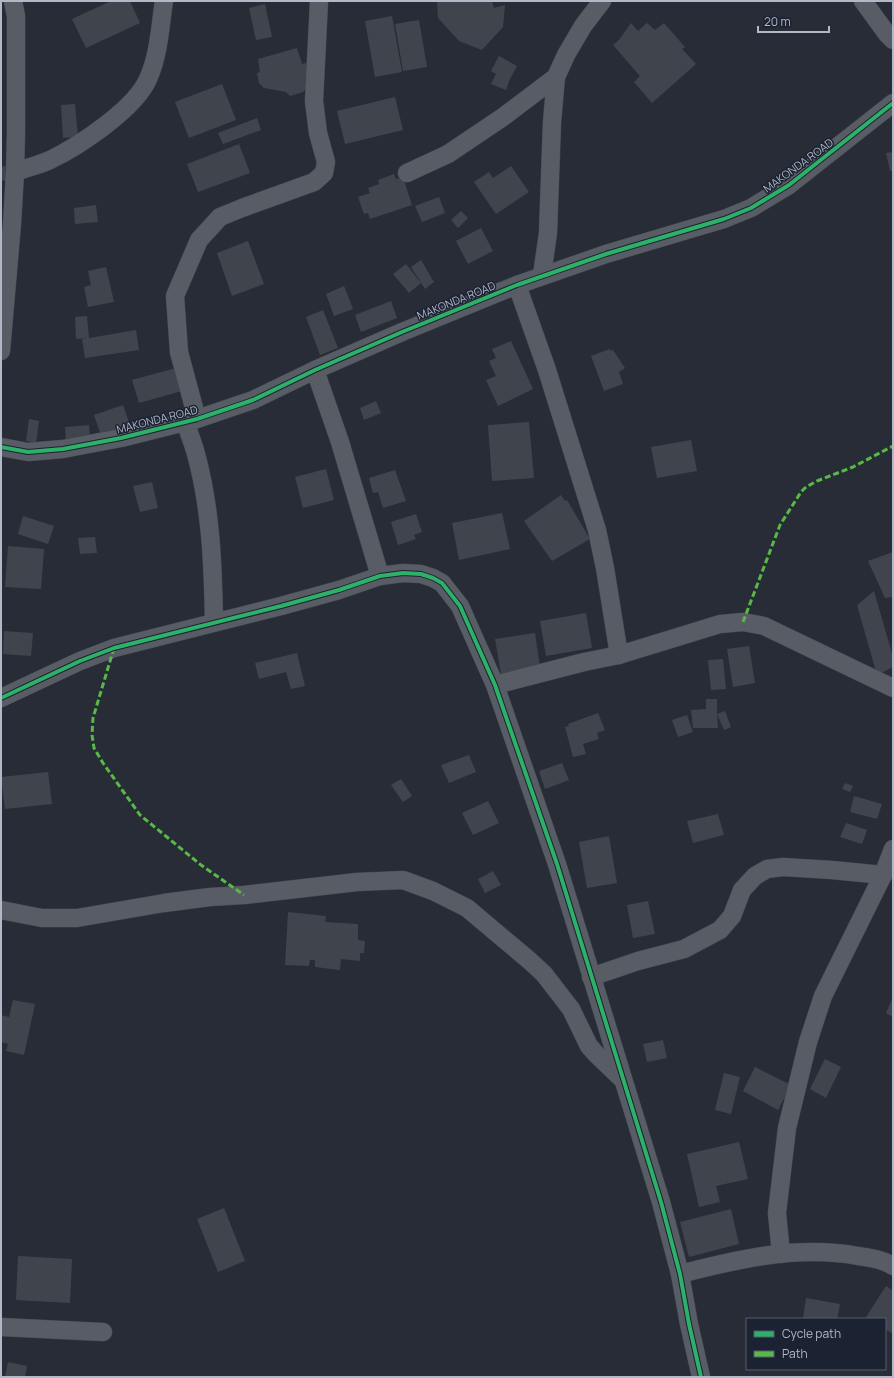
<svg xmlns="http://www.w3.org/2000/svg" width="894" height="1378" viewBox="0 0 894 1378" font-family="Manrope,sans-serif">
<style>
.building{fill:#40454d}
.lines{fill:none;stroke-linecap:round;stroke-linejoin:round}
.street-casing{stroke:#43474f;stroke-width:19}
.street{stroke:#585c64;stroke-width:18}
.quiet{stroke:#58b947;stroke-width:3;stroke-dasharray:6 3;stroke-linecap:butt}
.cycleway-casing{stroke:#1b2231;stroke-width:6}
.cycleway{stroke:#2db169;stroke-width:4}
.labels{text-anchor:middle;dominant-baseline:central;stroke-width:3;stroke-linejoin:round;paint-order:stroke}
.street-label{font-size:11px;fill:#b1b8c8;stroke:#1b2231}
</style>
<rect width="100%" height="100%" fill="#272c36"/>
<g class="building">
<path d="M111,1H130L140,23L86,48L72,19Z"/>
<path d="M437,1H492L494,8L505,5L503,27L482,50L459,41L438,18Z"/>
<path d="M265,4L272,37L256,40L249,8Z"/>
<path d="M392,16L402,72L375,77L365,21Z"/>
<path d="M419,20L427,67L403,71L395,24Z"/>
<path d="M631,23L638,31L647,23L655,30L664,23L685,47L682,49L696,64L652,103L634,82L640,76L613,45L619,40Z"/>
<path d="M297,48L302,64L306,63L311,82L303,92L290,96L286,92L264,88L259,83L257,73L260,72L258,59Z"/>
<path d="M499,56L517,66L510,79L506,90L491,84L496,74L491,71Z"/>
<path d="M222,84L236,120L189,138L175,102Z"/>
<path d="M395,97L403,130L345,144L337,111Z"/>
<path d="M75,104L78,137L63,138L61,105Z"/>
<path d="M257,118L261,130L223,144L218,133Z"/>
<path d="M239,144L250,173L198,192L187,164Z"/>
<path d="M893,152V171H890L886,153Z"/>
<path d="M5,166L7,180L1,181V167Z"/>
<path d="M511,166L529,192L496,214L474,182L489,172L493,178Z"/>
<path d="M394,174L396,179L403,177L412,205L370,219L368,213L364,214L358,197L370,193L368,188L379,184L378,180Z"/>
<path d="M439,197L445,213L422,222L415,206Z"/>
<path d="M96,205L98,222L75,224L74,208Z"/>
<path d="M461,211L468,218L458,228L451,220Z"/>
<path d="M481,228L493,251L468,264L456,241Z"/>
<path d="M248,241L264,284L232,296L217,253Z"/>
<path d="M421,260L434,282L425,289L411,267Z"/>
<path d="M406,264L421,283L409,293L393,274Z"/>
<path d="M106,267L114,302L88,307L84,287L91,285L88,271Z"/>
<path d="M344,286L353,309L334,316L326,294Z"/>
<path d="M391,301L397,318L361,332L355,315Z"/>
<path d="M323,310L338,348L320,355L306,317Z"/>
<path d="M87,316L89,338L136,330L139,350L85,358L82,339L87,338L76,339L75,317Z"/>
<path d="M511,341L533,389L498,406L486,380L496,376L489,361L496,358L492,349Z"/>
<path d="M610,349L611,351L613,350L625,368L619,372L623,384L604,391L591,356Z"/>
<path d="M176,368L182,391L139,403L132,380Z"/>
<path d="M376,401L381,413L364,420L360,408Z"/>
<path d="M123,405L132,431L103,441L94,415Z"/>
<path d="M29,419L39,421L36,443L26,441Z"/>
<path d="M529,422L534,478L492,481L488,425Z"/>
<path d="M89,425L90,440L66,441L65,427Z"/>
<path d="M691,440L697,471L657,478L651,447Z"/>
<path d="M326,469L334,500L303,508L295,477Z"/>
<path d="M395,470L406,501L383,508L378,492L373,493L369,478Z"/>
<path d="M152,482L158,508L140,512L133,486Z"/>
<path d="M561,495L565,501L567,500L590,539L552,561L524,521Z"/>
<path d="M502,513L510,549L459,560L452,523Z"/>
<path d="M416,514L422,532L414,535L416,539L398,545L391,522Z"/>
<path d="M23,516L54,526L48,544L18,534Z"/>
<path d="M95,537L97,553L80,554L78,538Z"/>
<path d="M8,546L44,549L41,589L5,587Z"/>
<path d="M893,552V597L885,598L868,561Z"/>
<path d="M874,591L893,657V667L877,675L857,605Z"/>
<path d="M586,613L592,648L546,656L540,621Z"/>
<path d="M4,631L33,633L31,656L3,654Z"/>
<path d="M535,633L540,667L501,674L495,639Z"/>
<path d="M749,646L755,683L733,687L727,649Z"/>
<path d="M297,653L305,686L291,689L286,672L259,679L255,663Z"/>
<path d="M723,659L726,689L711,690L708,660Z"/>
<path d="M706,699H717V714L725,711L731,727L724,730L717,714L718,728H693L691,710L706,709Z"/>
<path d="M598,713L605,730L597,733L599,739L583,744L586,754L573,757L565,727L569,726L568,724Z"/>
<path d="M687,715L693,732L678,737L672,720Z"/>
<path d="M469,755L476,772L449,783L441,765Z"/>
<path d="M562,763L569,780L545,789L539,771Z"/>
<path d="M48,772L52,804L5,809L1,777Z"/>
<path d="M401,779L412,796L403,802L391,785Z"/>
<path d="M845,783L853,786L850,792L842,789Z"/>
<path d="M854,796L882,804L877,819L850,812Z"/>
<path d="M488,801L499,823L473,835L462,813Z"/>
<path d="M718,814L724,835L693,843L687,821Z"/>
<path d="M846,823L867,830L862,844L840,837Z"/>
<path d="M609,836L617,883L587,888L579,842Z"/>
<path d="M493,871L501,885L485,893L478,879Z"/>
<path d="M648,901L655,934L633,938L627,905Z"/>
<path d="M288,912L326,916L325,922L358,924V940L365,941L364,953H360V961L341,959L340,970L315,967V960H310L309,966L285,965Z"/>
<path d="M893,997V1017L886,1013Z"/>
<path d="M13,1000L35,1004L24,1055L6,1051L8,1044L1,1042V1015L9,1017Z"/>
<path d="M663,1040L667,1058L647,1062L643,1044Z"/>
<path d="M825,1059L841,1067L826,1098L810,1089Z"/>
<path d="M755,1067L791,1085L778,1110L743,1091Z"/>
<path d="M724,1073L740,1077L731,1114L715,1110Z"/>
<path d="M739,1142L748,1179L716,1186L720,1202L699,1207L687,1154Z"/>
<path d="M224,1208L245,1261L218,1272L197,1219Z"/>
<path d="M731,1209L739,1244L689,1257L680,1222Z"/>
<path d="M18,1256L72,1259L70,1303L16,1300Z"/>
<path d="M886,1286L893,1291V1334L885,1329V1319H870L866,1317Z"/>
<path d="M806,1298L840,1304L837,1319L803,1318Z"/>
<path d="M8,1362L27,1366L25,1377H5Z"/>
</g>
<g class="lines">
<g class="street-casing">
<g id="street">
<path d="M863,1L887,34L893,40"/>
<path d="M15,172C26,168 39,165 50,160C79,146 135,109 148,79C159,55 160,27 164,1"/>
<path d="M407,173L448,154L503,117L556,77"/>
<path d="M542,275L548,233L552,122L556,77L566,55L583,26L602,1"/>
<path d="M517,285L547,370L597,530L605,568L619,655"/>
<path d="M1,351L12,224L15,172L16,133V16L13,1"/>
<path d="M315,370L340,442L380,576"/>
<path d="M197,419L179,352L175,296L199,240L220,217L242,208L314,182L324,173L326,162L318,133L314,101L319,1"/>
<path d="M185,422C189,433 193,443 196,454C211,509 213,565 214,622"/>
<path d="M1,447L28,452L63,449L121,438L197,419L253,400L315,370L402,332L517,285L606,254L724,219L751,208L789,185L893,103"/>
<path d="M495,685L584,662L619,655L720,624L743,622L764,626L893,688"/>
<path d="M1,698L80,661L114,648L281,606L339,590L380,576L403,573L421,574L433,578L442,583L460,606L495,685L557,864L661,1202L680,1274L689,1324L701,1377"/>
<path d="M1,910L42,918H77L164,903L210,897L244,895L357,882L403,880L433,891L467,908L530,961L544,974L571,1009L589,1046L596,1054L621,1078"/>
<path d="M591,977L638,961L684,949L720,930L732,916L742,890L755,876L767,869L783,867L832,870L883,875"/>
<path d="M781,1254L777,1213L787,1128L808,1042L823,996L883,875L893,849"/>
<path d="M680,1274C738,1259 798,1245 858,1256C871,1258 882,1259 893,1266"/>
<path d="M1,1327L103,1332"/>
</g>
</g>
<use href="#street" class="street"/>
<g class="quiet">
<path d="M743,622L780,525L801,492L806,487L817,481L853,467L893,446"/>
<path d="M114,648L93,718L92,735L94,748L103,763L140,815L201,865L244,895"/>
</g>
<g class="cycleway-casing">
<g id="cycleway">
<path d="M1,447L28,452L63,449L121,438L197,419L253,400L315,370L402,332L517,285L606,254L724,219L751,208L789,185L893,103"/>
<path d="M1,698L80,661L114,648L281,606L339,590L380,576L403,573L421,574L433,578L442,583L460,606L495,685L557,864L661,1202L680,1274L689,1324L701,1377"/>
</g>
</g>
<use href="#cycleway" class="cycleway"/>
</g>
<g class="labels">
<g class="street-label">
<text transform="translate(798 165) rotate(-36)">MAKONDA ROAD</text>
<text transform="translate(456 300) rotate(-22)">MAKONDA ROAD</text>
<text transform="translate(157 419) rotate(-14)">MAKONDA ROAD</text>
</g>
</g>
<rect width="894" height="1378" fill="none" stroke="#b1b8c8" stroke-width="4"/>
<rect x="746" y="1318" width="140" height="52" fill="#1b2231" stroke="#575e6d"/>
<rect x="754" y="1331" width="20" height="6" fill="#2db169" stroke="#575e6d"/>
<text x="782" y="1338" font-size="12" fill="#b1b8c8">Cycle path</text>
<rect x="754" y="1351" width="20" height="6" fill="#58b947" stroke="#575e6d"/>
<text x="782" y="1358" font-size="12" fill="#b1b8c8">Path</text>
<path d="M758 26v6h71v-6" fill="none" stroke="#b1b8c8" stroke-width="2"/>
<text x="764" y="26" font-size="12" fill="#b1b8c8" stroke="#1b2231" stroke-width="3" paint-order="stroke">20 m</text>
</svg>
